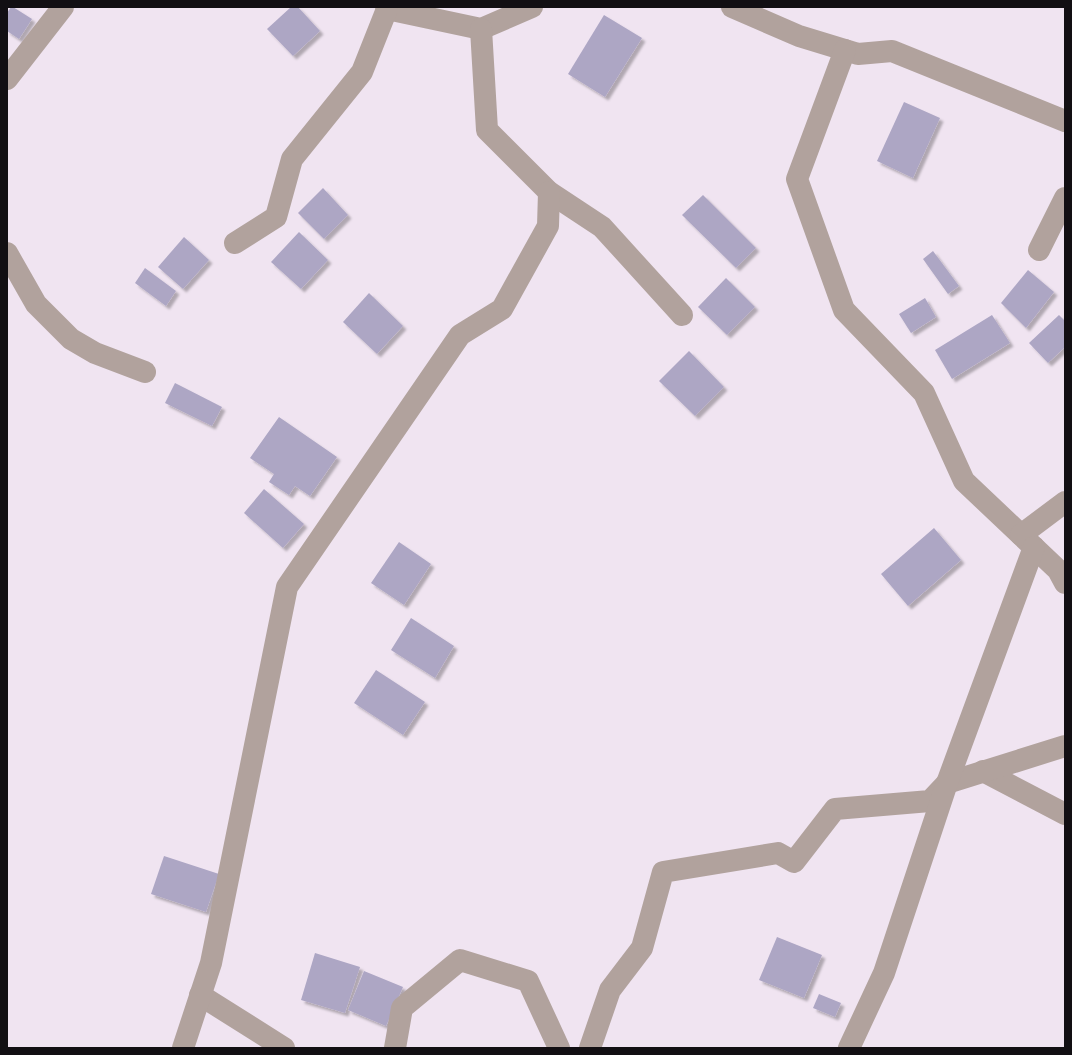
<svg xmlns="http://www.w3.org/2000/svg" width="1072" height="1055" viewBox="0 0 1072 1055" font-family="Helvetica,sans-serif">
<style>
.building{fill:#ada6c4;filter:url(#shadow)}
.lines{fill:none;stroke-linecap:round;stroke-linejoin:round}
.minor{stroke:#b1a29d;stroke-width:22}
</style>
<defs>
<filter id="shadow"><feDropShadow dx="3.5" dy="3.5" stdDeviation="1" flood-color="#0004"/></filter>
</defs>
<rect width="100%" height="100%" fill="#f0e4f1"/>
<g class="building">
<path d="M11,7H13L32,19L19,39L7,31V13Z"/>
<path d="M291,7H298L320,31L293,56L267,29Z"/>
<path d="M604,15L642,38L605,97L568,74Z"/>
<path d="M904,102L940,118L913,178L877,161Z"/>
<path d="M323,188L348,215L324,239L298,213Z"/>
<path d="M703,195L756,248L736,268L682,215Z"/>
<path d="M299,232L328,260L301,289L271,262Z"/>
<path d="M184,237L209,260L183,289L158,267Z"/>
<path d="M933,251L959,286L948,294L923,259Z"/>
<path d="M145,268L176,291L166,306L135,283Z"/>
<path d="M1028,270L1054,292L1026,328L1001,303Z"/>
<path d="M726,278L755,307L727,335L698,307Z"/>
<path d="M369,293L403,326L377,354L343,322Z"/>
<path d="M925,298L936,317L911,333L899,314Z"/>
<path d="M992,315L1010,343L952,379L935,350Z"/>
<path d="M1059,315L1065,321V347L1048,363L1029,343Z"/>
<path d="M689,351L724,387L695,416L659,381Z"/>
<path d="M175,383L222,407L212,426L165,403Z"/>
<path d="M279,417L337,457L310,496L295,486L289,495L269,482L274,474L250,458Z"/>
<path d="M264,489L304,524L283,548L244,513Z"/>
<path d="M934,528L961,560L908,606L881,574Z"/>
<path d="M399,542L431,564L404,605L371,583Z"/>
<path d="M411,618L454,646L435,678L391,650Z"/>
<path d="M376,670L425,702L403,735L354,703Z"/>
<path d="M164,856L219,874L206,912L151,894Z"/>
<path d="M777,937L822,955L804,998L759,980Z"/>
<path d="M315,953L360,967L345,1013L301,1000Z"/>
<path d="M364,971L403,987L386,1026L348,1010Z"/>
<path d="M819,994L841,1003L835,1017L813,1008Z"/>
</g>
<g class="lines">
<g class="minor">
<path d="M732,7L799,36L858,54L892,51L1065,121"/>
<path d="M387,9L481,29L532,7"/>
<path d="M481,29L487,130L549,192L602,227L682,315"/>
<path d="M845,50L797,179L844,310L924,393L964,481L1058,570L1065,583"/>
<path d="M7,79L63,7"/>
<path d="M235,243L276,217L292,159L362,72L387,9L386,7"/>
<path d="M1039,250L1065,198"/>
<path d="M7,253L36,304L71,339L95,353L145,372"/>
<path d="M1021,535L1065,502"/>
<path d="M983,771L1065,814"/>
<path d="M200,995L284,1048"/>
<path d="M183,1048L211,963L287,587L460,335L502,309L548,226L549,192"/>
<path d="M395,1048L402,1008L460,960L528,981L559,1048"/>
<path d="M590,1048L610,990L642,948L663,872L778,853L794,862L835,809L930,801L947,783L1065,746"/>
<path d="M849,1048L884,973L947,783L1034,547"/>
</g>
</g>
<rect width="1072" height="1055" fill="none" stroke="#120f13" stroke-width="16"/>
</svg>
